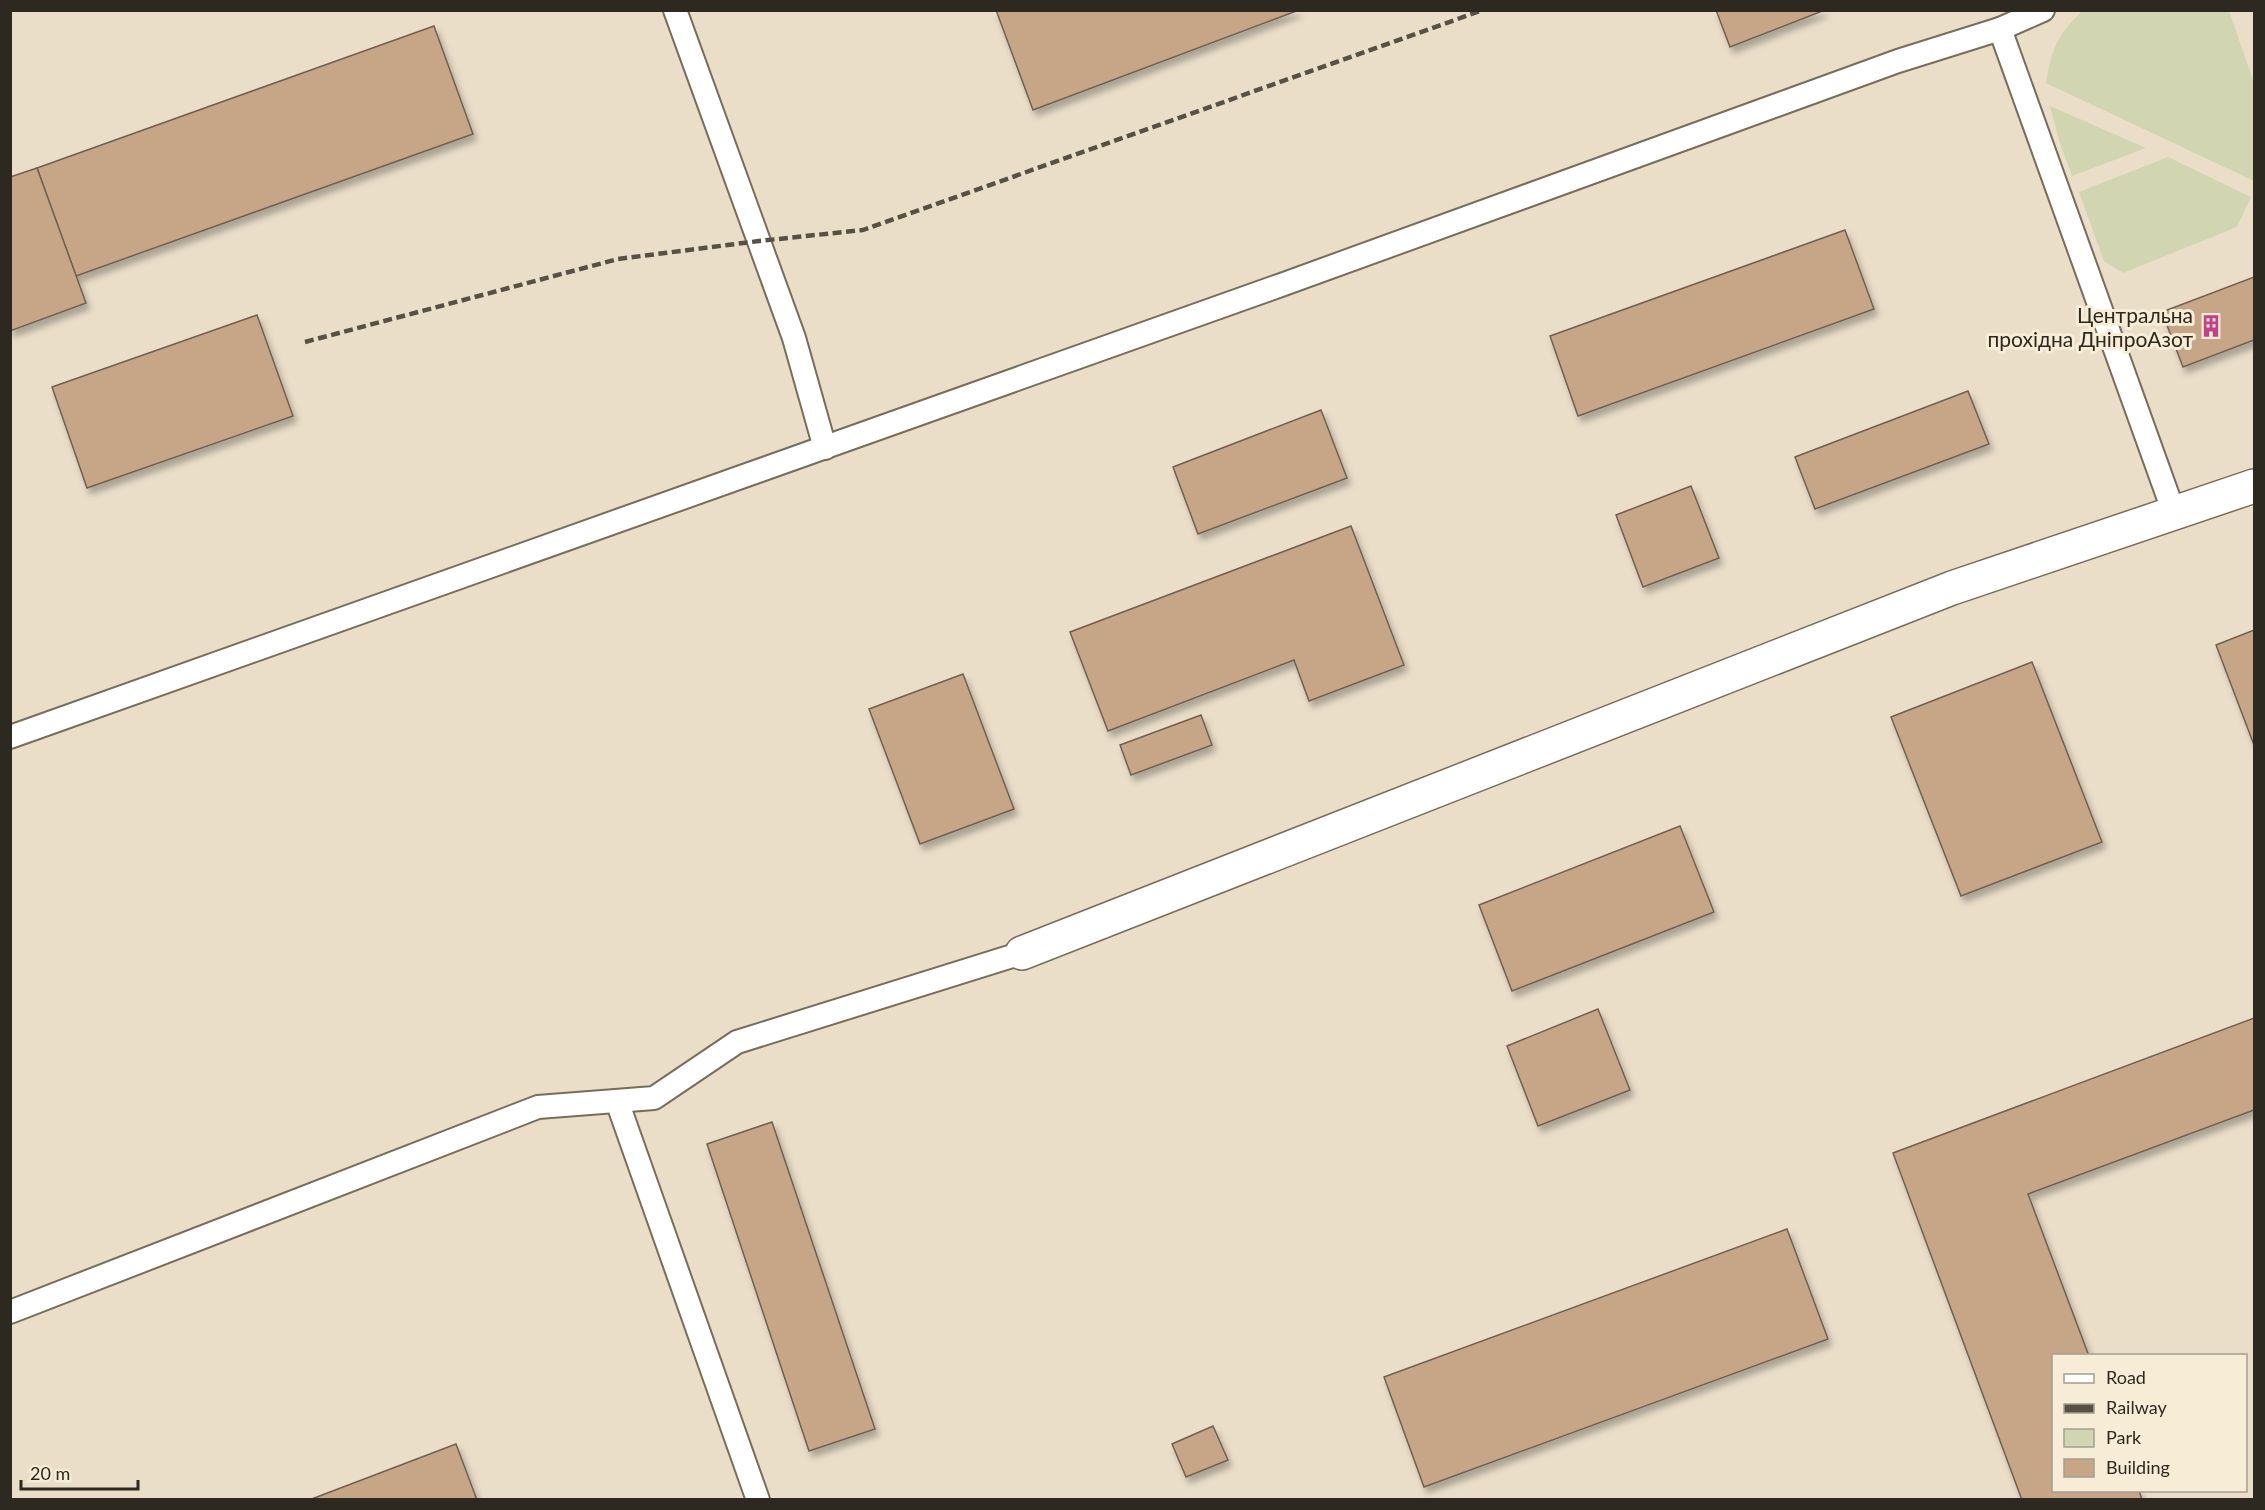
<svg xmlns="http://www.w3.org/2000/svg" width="2265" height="1510" viewBox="0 0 2265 1510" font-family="Lato,sans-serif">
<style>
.green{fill:#d2d5b2}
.building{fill:#c6a687;stroke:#706051;stroke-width:1.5;filter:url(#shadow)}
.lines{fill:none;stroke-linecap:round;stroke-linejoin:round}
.lane-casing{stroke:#776d5a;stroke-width:26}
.street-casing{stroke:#776d5a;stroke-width:36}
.lane{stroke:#fff;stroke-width:22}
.street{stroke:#fff;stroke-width:33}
.rail{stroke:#565045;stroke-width:4.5;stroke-dasharray:9 4.5;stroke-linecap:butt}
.labels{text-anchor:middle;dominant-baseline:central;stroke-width:6;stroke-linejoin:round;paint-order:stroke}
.poi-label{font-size:21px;fill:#2d2921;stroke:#f7ecd6;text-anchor:end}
</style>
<defs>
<filter id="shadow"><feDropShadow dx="3.5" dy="6" stdDeviation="3" flood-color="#0004"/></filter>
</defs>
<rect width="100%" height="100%" fill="#eadec9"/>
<g class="green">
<path d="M2083,10L2229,11L2254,83V181L2046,83C2052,47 2057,36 2083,10Z"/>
<path d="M2050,106L2146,148L2072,176L2059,140Z"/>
<path d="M2168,157L2251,197L2237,227L2123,273L2104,261L2079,192Z"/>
</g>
<g class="building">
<path d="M996,10H1299L1033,110Z"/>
<path d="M1716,10H1825L1730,47Z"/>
<path d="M434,26L473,134L76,276L37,168Z"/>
<path d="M37,168L86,303L10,331V177Z"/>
<path d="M1845,230L1874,309L1578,416L1550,336Z"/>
<path d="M2254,277V340L2183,367L2162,312Z"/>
<path d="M257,315L293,416L87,488L52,387Z"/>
<path d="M1968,391L1989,444L1815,509L1795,457Z"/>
<path d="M1321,410L1347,478L1198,534L1173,467Z"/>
<path d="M1691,486L1719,558L1643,587L1616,515Z"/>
<path d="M1351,526L1404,665L1309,701L1294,660L1108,731L1070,632Z"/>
<path d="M2254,630V745L2216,645Z"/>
<path d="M2032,662L2102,842L1961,896L1891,717Z"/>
<path d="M963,674L1014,809L920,844L869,709Z"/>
<path d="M1201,715L1212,745L1131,775L1120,745Z"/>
<path d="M1680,826L1714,912L1512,991L1479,905Z"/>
<path d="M1598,1009L1630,1090L1538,1126L1507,1046Z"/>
<path d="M2254,1018V1110L2028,1194L2089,1356H2054V1490H2139L2142,1500H2022L1893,1153Z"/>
<path d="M772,1122L875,1429L809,1451L707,1144Z"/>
<path d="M1787,1229L1828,1339L1424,1487L1384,1377Z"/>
<path d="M1213,1426L1228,1460L1186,1477L1172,1444Z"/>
<path d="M456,1444L477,1500H309Z"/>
</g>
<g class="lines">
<g class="lane-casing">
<g id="lane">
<path d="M675,10L794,338L825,448"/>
<path d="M2043,10L2000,29L2174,513"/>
<path d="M10,737L1284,284L1898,61L2000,29"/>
<path d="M617,1101L758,1500"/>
<path d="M10,1312L538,1107L654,1098L737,1042L1022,953"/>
</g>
</g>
<g class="street-casing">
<path id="street" d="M1022,953L1952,588L2254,486"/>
</g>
<use href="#lane" class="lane"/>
<use href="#street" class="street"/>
<path class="rail" d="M305,342L618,259L759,241L863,230L1483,10"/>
</g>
<defs>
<g id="building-bare" transform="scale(1.8)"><path d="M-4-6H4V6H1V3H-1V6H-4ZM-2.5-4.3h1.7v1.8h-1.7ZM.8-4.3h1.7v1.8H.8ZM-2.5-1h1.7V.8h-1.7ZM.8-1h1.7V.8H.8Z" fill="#c34187" stroke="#f7ecd6" stroke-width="2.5" paint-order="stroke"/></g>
</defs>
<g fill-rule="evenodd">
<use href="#building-bare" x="2211" y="326"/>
</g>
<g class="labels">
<g class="poi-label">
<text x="2193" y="314">Центральна<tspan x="2193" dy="24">прохідна ДніпроАзот</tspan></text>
</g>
</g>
<rect width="2265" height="1510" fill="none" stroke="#2d2921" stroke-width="24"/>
<rect x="2052" y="1354" width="195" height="138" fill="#f7ecd6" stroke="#a69e8e" stroke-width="1.5"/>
<rect x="2064" y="1374" width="30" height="9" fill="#ffffff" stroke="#a69e8e" stroke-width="1.5"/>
<text x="2106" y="1384" font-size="18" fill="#2d2921">Road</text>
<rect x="2064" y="1404" width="30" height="9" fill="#565045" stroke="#a69e8e" stroke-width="1.5"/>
<text x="2106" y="1414" font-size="18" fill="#2d2921">Railway</text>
<rect x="2064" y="1429" width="30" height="18" fill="#d2d5b2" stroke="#a69e8e" stroke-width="1.5"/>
<text x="2106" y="1444" font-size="18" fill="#2d2921">Park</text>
<rect x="2064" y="1459" width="30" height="18" fill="#c6a687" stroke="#a69e8e" stroke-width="1.5"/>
<text x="2106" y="1474" font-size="18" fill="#2d2921">Building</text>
<path d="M21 1480v9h117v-9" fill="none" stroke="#2d2921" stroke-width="3"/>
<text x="30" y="1480" font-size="18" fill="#2d2921" stroke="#f7ecd6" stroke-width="4.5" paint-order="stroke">20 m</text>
</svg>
